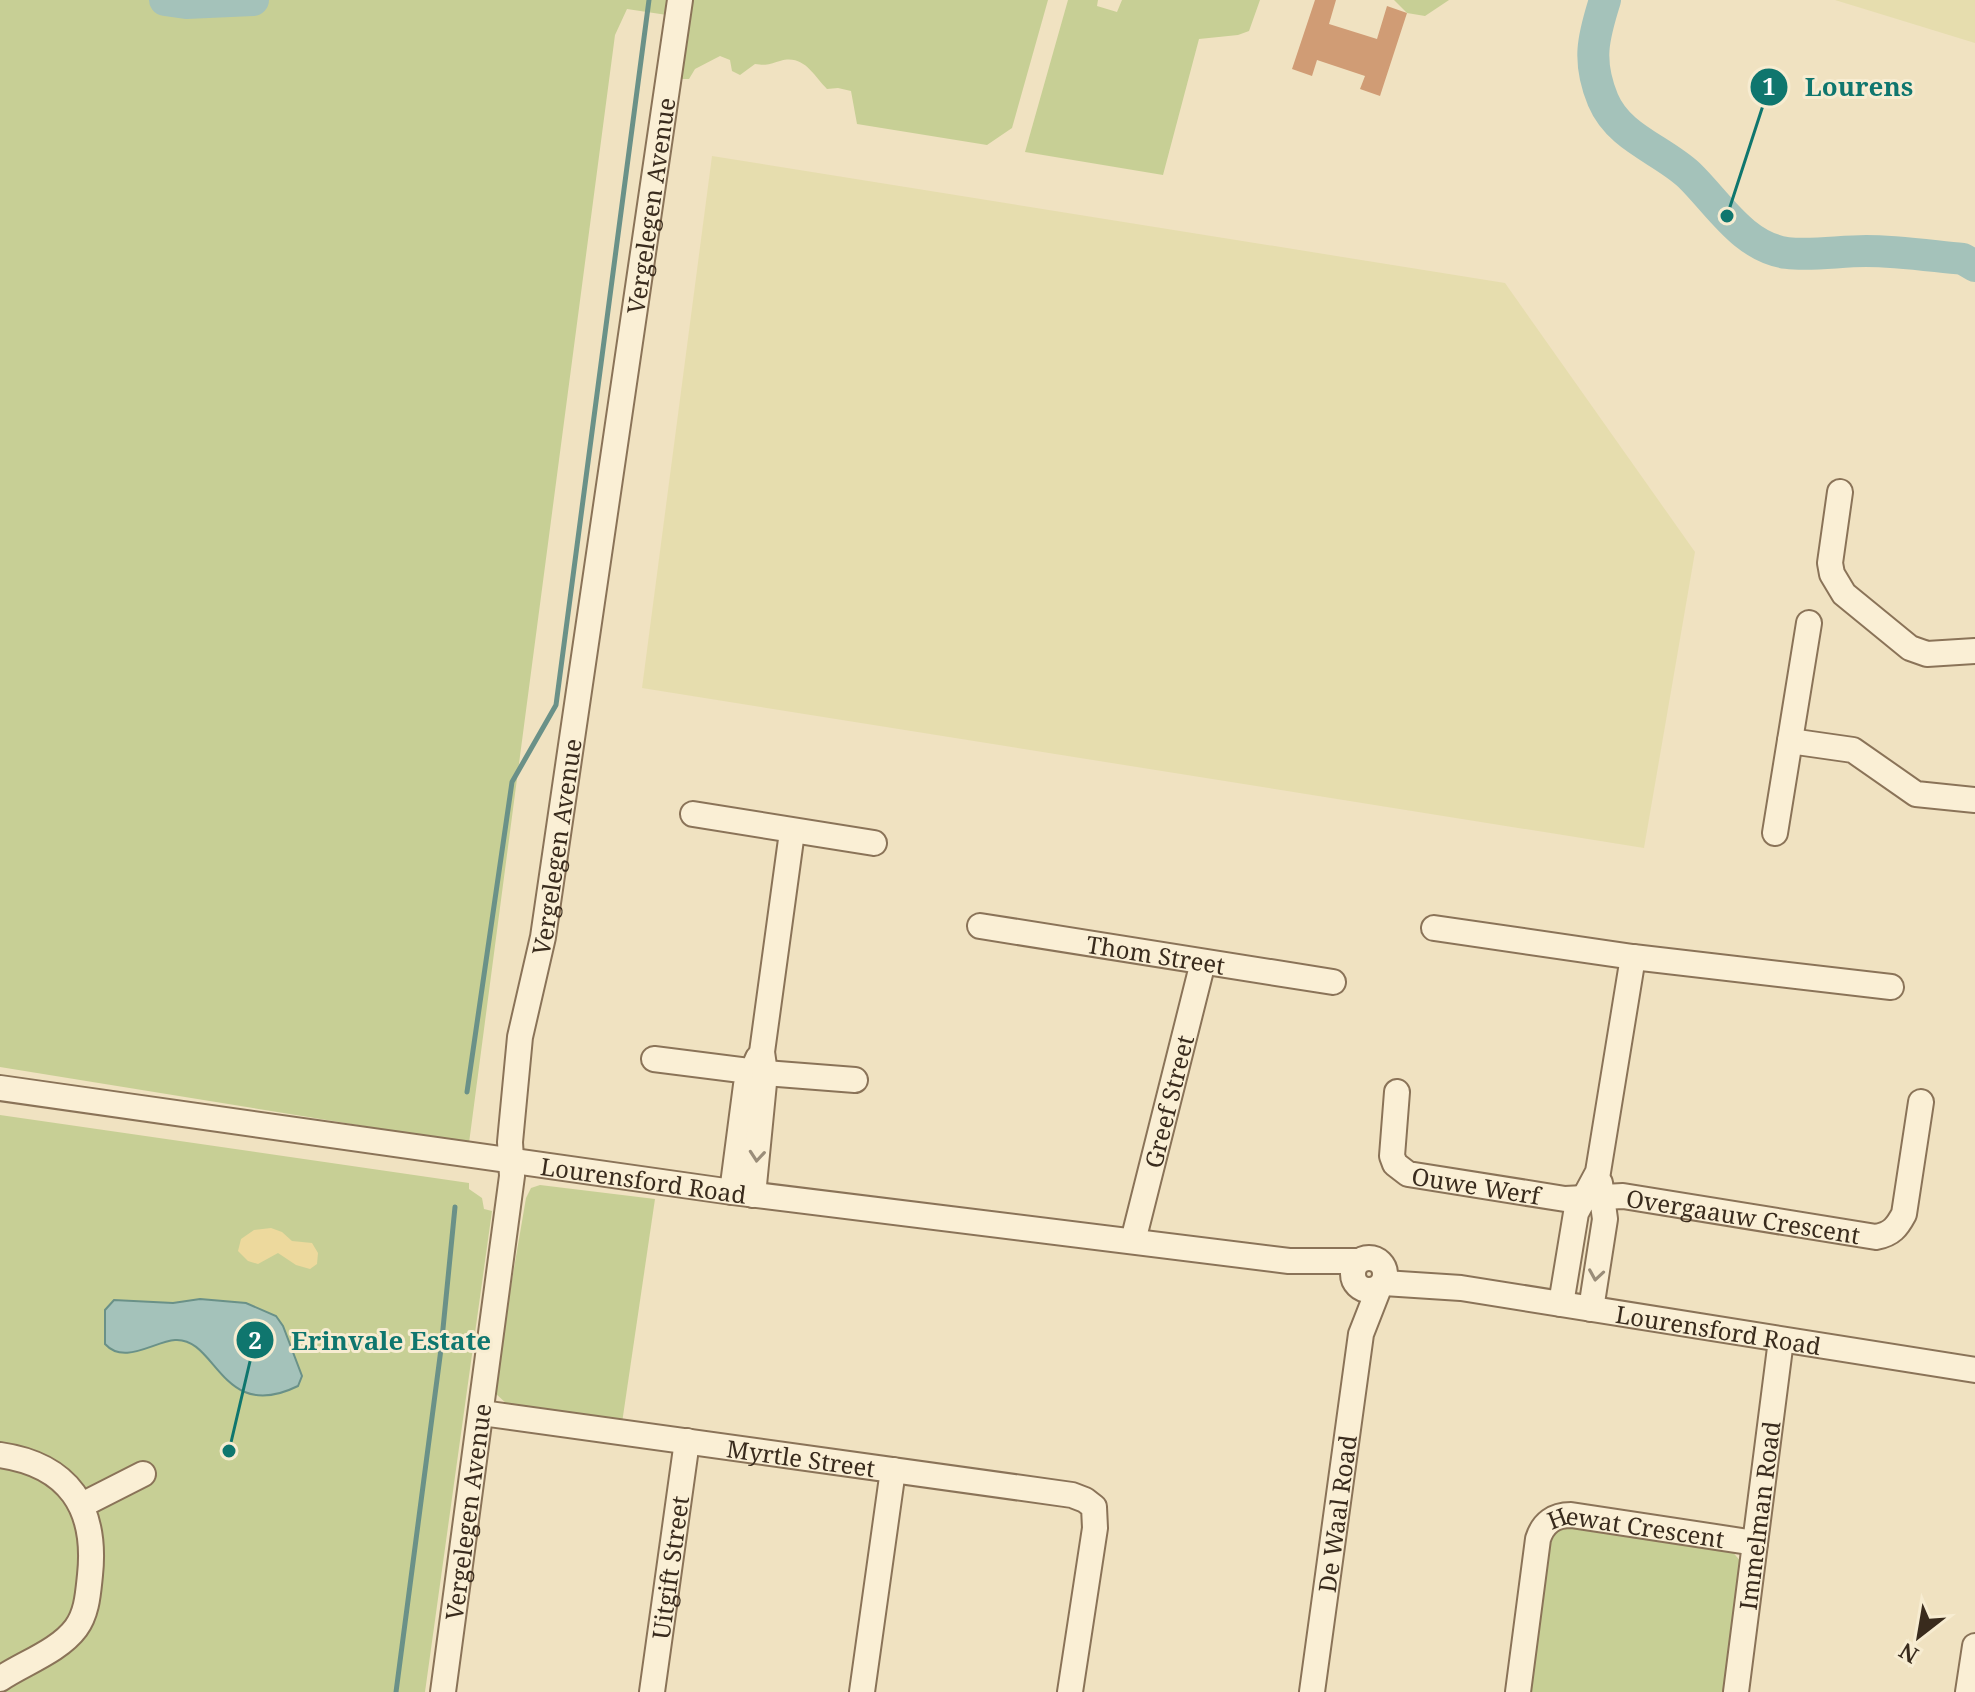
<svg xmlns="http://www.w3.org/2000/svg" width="1975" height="1692" viewBox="0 0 1975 1692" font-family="'Noto Serif',serif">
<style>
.farmland{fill:#e6ddae}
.green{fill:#c7cf95}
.sand{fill:#edd99d}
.water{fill:#a4c2ba;stroke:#6a9188;stroke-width:2}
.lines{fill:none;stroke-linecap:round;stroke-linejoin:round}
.stream{stroke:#6a9188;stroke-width:5}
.river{stroke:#a4c2ba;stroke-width:32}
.building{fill:#d09c75}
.minor-casing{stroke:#8a7358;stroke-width:28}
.minor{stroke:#faefd5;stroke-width:24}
.oneway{stroke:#9a8d79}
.labels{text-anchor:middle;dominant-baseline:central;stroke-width:6;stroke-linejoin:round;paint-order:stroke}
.street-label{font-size:24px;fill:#392b1d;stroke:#f7ecd1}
.leader{fill:none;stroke:#0f766e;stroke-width:3}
.callout-dot{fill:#0f766e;stroke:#f7ecd1;stroke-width:3}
.mark-label{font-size:24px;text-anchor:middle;font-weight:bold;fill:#fff}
.callout-label{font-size:26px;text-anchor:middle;font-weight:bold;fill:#0f766e;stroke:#f7ecd1;stroke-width:6;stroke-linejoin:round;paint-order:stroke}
</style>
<rect width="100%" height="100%" fill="#f0e2c1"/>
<g class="farmland">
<path d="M1835,0H1975V43Z"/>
<path d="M712,156L1505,283L1695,552L1644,848L642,688Z"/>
</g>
<g class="green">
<path d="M0,0H670L667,15L627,9L615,35L469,1143L0,1067Z"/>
<path d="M687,0H1048L1012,128L987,145L857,124L851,91L838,88L827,89C813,75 804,54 780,61C769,64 767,66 755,64L740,75L732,71L730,60L720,56L695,69L689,79H682L676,75Z"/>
<path d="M1068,0H1098L1097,6L1117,12L1122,0H1260L1249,31L1238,35L1199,39L1163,175L1025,152Z"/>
<path d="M1394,0H1449L1425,16L1407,13Z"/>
<path d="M0,1115L469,1183V1189L482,1198L484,1209L492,1211L425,1692H0Z"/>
<path d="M540,1185L655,1199L622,1423L510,1407L493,1391L526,1198L531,1188Z"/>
<path d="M1565,1526L1726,1547L1732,1551L1741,1562L1726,1692H1527L1545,1546L1553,1532Z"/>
</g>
<path class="sand" d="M271,1228L282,1232L292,1241L312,1243L318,1253L317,1264L310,1269L296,1265L278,1253L258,1264L248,1261L238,1251L241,1239L254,1230Z"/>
<path class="water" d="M200,1299L246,1303L276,1316L283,1326L302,1376L298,1386C221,1424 217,1337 175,1340C153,1342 124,1365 105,1344V1310L114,1300L173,1303Z"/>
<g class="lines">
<g class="stream">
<path d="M467,1092L512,782L556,705L649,0"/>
<path d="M396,1692L441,1349L455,1207"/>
</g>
<g class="river">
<path d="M165,0L186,3L253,0"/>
<path d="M1605,0C1593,38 1587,61 1603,100C1619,138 1661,149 1689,175C1718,203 1743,247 1787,253C1812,256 1840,251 1866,251C1898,251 1931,256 1963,259L1975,266"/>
</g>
</g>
<path class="building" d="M1315,0H1336L1329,24L1377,39L1387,6L1407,13L1380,96L1360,89L1365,76L1317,60L1312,76L1292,69Z"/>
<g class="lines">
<g class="minor-casing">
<g id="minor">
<path d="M1840,492L1830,563L1832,574L1844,594L1910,648L1927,654L1975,651"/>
<path d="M1790,741L1853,750L1916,794L1975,800"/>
<path d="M693,814L874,843"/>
<path d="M1775,833L1809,623"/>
<path id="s1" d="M980,926L1333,982"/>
<path d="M1434,928L1633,957L1891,987"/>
<path d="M654,1059L765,1073L855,1080"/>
<path id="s2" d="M0,1088L732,1192L1289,1261H1358"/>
<path id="s3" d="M1397,1092L1392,1156L1395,1164L1408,1174L1565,1199L1623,1196L1876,1237C1892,1234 1897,1227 1904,1214L1921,1102"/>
<path d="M732,1192L746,1085L758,1058"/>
<path d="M753,1195L765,1073L762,1052L792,832"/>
<path id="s4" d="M1133,1241L1203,962"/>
<circle cx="1369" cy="1274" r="16"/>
<path id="s5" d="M1384,1283L1461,1288L1975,1370"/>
<path d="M1561,1304L1576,1213L1598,1172L1633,957"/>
<path d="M1591,1309L1605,1219L1600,1183"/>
<path id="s6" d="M482,1413L1072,1495L1085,1500L1094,1507L1095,1528L1070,1692"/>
<path d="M0,1455C69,1465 97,1508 90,1575C88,1594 87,1613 76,1628C59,1651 24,1663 0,1679"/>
<path d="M82,1505L143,1474"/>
<path id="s7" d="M443,1692L512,1176L510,1142L520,1037L543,937L680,0"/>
<path id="s8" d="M652,1692L687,1441"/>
<path d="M862,1692L893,1470"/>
<path id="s9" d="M1312,1692L1361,1334L1379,1288"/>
<path id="s10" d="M1518,1692L1538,1539C1543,1523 1554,1515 1571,1515L1755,1543"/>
<path id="s11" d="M1736,1692L1781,1340"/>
<path d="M1968,1692L1975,1646"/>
</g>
</g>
<use href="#minor" class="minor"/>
</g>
<defs><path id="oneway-chevron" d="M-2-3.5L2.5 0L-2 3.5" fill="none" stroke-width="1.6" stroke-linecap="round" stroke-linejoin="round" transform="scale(2)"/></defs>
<g class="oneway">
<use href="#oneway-chevron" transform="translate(757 1156) rotate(95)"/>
<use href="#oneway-chevron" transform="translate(1596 1275) rotate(99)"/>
</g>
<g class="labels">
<g class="street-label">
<text stroke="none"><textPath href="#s7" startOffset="1502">Vergelegen Avenue</textPath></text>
<text stroke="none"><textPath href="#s7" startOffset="854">Vergelegen Avenue</textPath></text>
<text stroke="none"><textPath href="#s1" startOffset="178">Thom Street</textPath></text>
<text stroke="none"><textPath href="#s4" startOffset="144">Greef Street</textPath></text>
<text stroke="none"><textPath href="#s2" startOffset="650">Lourensford Road</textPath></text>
<text stroke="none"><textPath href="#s3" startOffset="158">Ouwe Werf</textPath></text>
<text stroke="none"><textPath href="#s3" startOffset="428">Overgaauw Crescent</textPath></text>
<text stroke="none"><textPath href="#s5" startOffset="338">Lourensford Road</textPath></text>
<text stroke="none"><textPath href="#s6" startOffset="322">Myrtle Street</textPath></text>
<text stroke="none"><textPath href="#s7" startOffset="182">Vergelegen Avenue</textPath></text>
<text stroke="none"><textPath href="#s9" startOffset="180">De Waal Road</textPath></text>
<text stroke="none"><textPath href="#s11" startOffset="178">Immelman Road</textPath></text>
<text stroke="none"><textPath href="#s10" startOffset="264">Hewat Crescent</textPath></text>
<text stroke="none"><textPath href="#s8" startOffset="126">Uitgift Street</textPath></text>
</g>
</g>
<path class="leader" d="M1727 216L1769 87M229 1451L255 1340"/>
<g class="callout-dot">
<circle cx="1727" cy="216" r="8"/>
<circle cx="229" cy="1451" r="8"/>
<circle cx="1769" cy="87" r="20"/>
<circle cx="255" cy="1340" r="20"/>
</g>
<g class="mark-label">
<text x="1769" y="95">1</text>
<text x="255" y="1349">2</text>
</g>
<g class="callout-label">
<text x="1859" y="96">Lourens</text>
<text x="391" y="1350">Erinvale Estate</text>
</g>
<g transform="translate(1919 1636) rotate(211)" stroke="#f7ecd1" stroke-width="6" paint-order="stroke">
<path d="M0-6L14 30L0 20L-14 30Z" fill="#392b1d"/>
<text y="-12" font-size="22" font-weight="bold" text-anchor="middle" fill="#392b1d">N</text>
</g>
</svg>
